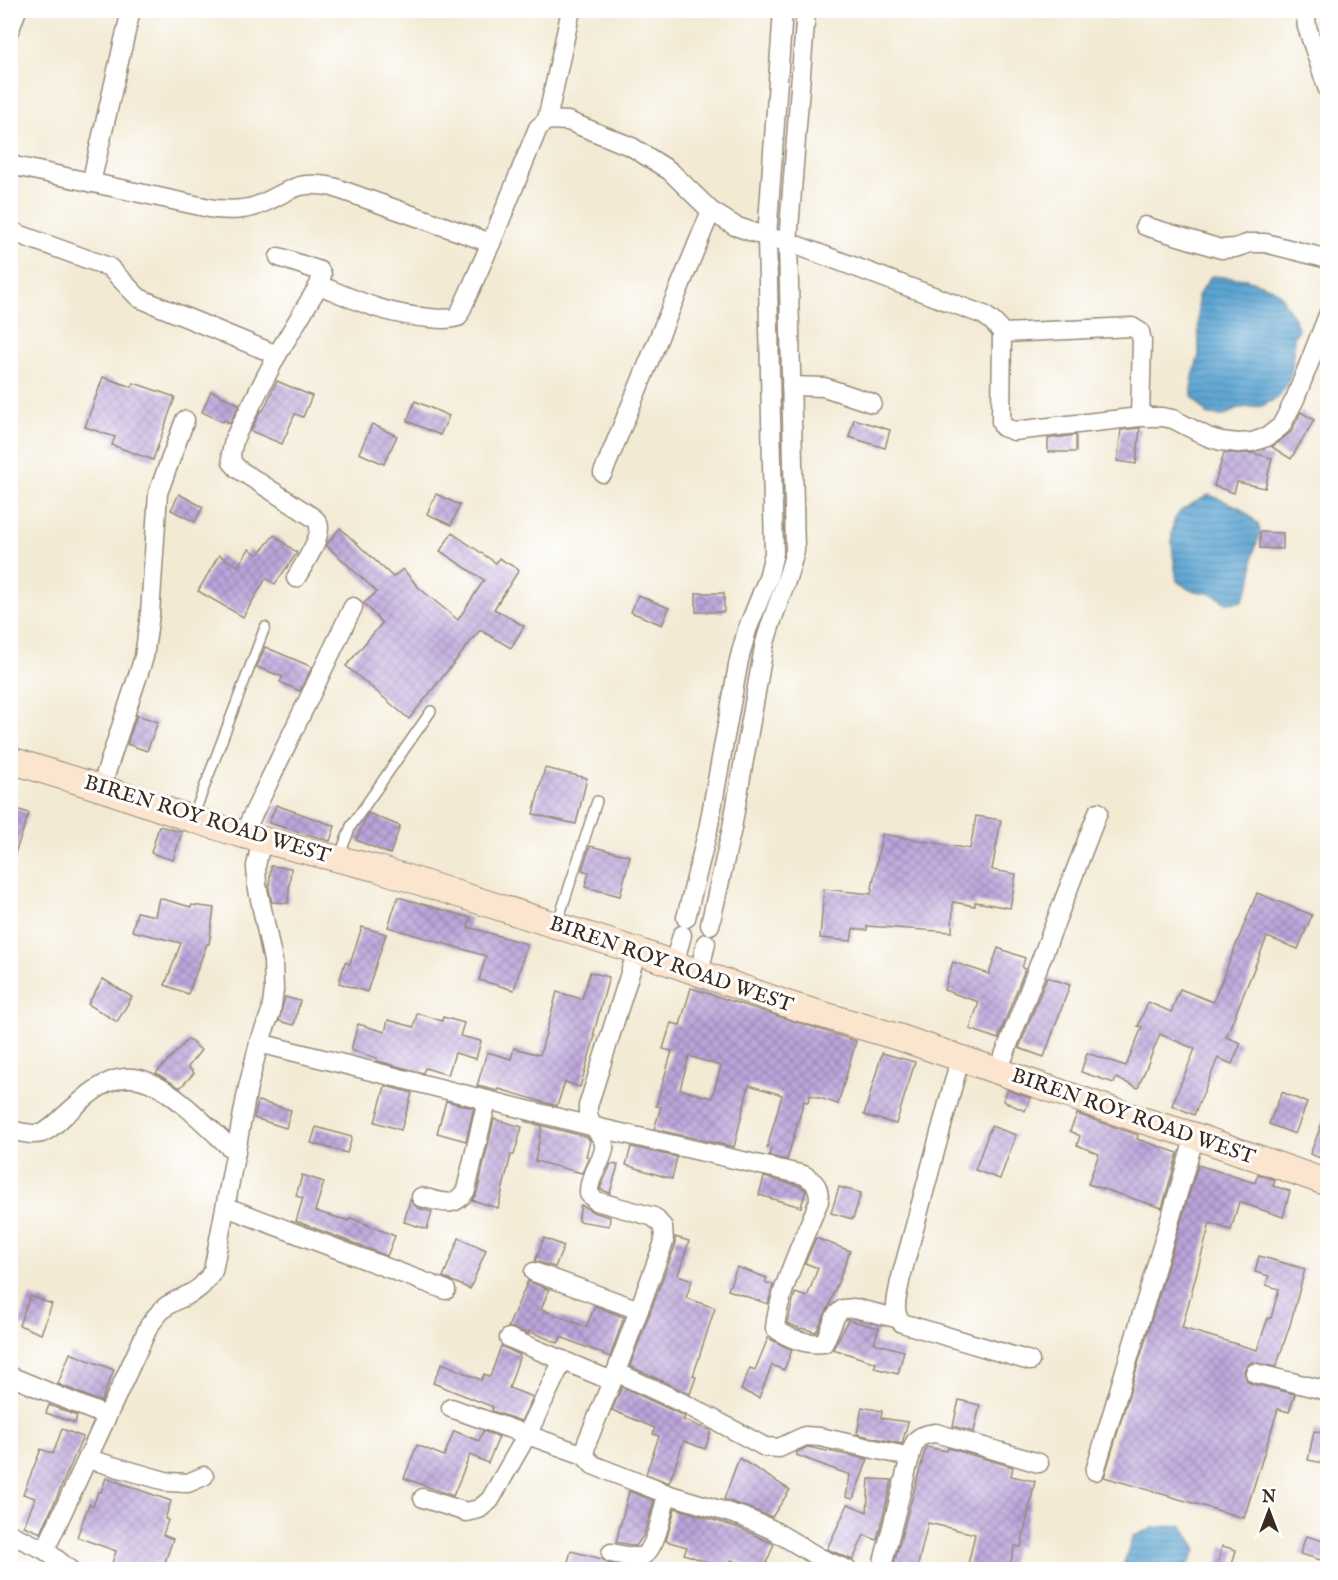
<svg xmlns="http://www.w3.org/2000/svg" width="1338" height="1580" viewBox="0 0 1338 1580" font-family="'IM FELL English',serif">
<style>
.water{fill:url(#water-rules);stroke:#4b6778;stroke-width:1.5}
.building{fill:url(#building-cross-hatch);fill-rule:evenodd}
.lines{fill:none;stroke-linecap:round;stroke-linejoin:round}
.service-casing{stroke:#978a79;stroke-width:12}
.minor-casing{stroke:#978a79;stroke-width:21}
.secondary-casing{stroke:#978a79;stroke-width:28}
.service{stroke:#fff;stroke-width:9}
.minor{stroke:#fff;stroke-width:18}
.secondary{stroke:#fbe5cf;stroke-width:26}
.labels{text-anchor:middle;dominant-baseline:central;stroke-width:6;stroke-linejoin:round;paint-order:stroke}
.street-label{font-size:21px;fill:#3b2a1e;stroke:#fff}
</style>
<defs>
<pattern id="water-rules" width="6" height="5" patternUnits="userSpaceOnUse" patternTransform="scale(1.5)"><rect width="6" height="5" fill="#5ba4d2"/><path d="M0 2.5h6" fill="none" stroke="#4c86aa"/></pattern>
<pattern id="building-cross-hatch" width="8" height="8" patternUnits="userSpaceOnUse" patternTransform="scale(1.5)"><rect width="8" height="8" fill="#bca4db"/><path d="M0 0l8 8M0 8l8-8" fill="none" stroke="#9a86b1"/></pattern>
</defs>
<rect width="100%" height="100%" fill="#fff"/>
<filter id="ink" filterUnits="userSpaceOnUse"><feTurbulence type="fractalNoise" baseFrequency=".0167" numOctaves="2"/><feDisplacementMap in="SourceGraphic" scale="12" xChannelSelector="R" yChannelSelector="G"/><feConvolveMatrix kernelMatrix="1 2 1 2 8 2 1 2 1" color-interpolation-filters="sRGB"/></filter>
<filter id="wash" filterUnits="userSpaceOnUse"><feTurbulence type="fractalNoise" baseFrequency=".008" numOctaves="4" result="noise"/><feDisplacementMap in="SourceGraphic" scale="24" xChannelSelector="R" yChannelSelector="G"/><feGaussianBlur stdDeviation="1.35" result="paint"/><feColorMatrix in="noise" values="0 0 0 0 0 0 0 0 0 0 0 0 0 0 0 0 0 1.4 0 .05"/><feComposite in="paint" operator="in"/></filter>
<g filter="url(#wash)">
<rect width="100%" height="100%" fill="#f3ead4"/>
<g class="water">
<path d="M1211,276L1246,279L1272,288L1279,293L1296,322L1298,330L1294,337L1292,370L1287,385L1277,398L1262,406L1238,408L1224,416L1208,415L1192,396V380L1199,355L1198,296Z"/>
<path d="M1209,495L1239,507L1258,524L1260,532L1253,555L1252,579L1242,601L1227,603L1213,594L1190,590L1177,581C1175,563 1165,525 1180,512C1188,505 1200,500 1209,495Z"/>
<path d="M1182,1525L1197,1549L1186,1569H1122L1133,1536L1153,1528Z"/>
</g>
<g id="blocks">
<g class="building">
<path d="M103,377L132,387L134,383L175,397L153,460L112,445L115,437L85,427Z"/>
<path d="M277,381L312,396L303,417L295,414L282,444L251,431L261,410L263,411Z"/>
<path d="M211,391L239,404L230,423L224,420L223,422L202,412Z"/>
<path d="M415,401L449,416L440,435L407,421Z"/>
<path d="M1301,412L1314,420L1291,459L1272,447L1291,432Z"/>
<path d="M854,419L890,430L885,448L849,437Z"/>
<path d="M372,424L397,436L384,464L359,453Z"/>
<path d="M1140,428L1136,464L1117,461L1121,430Z"/>
<path d="M1076,435V452H1048V439Z"/>
<path d="M1224,453H1253L1272,458L1265,488L1237,482L1234,493L1214,486Z"/>
<path d="M179,494L203,507L195,522L171,510Z"/>
<path d="M436,494L460,505L451,525L427,514Z"/>
<path d="M340,528L393,577L403,569L418,587L458,620L484,580L440,551L452,533L496,563L499,558L519,570L494,609L524,626L511,648L480,630L409,719L346,666L382,623L364,603L377,592L326,545Z"/>
<path d="M1260,532L1283,533V549L1260,548Z"/>
<path d="M274,535L297,553L275,584L266,578L243,617L198,591L219,555L238,566L249,549L258,555Z"/>
<rect x="696" y="593" width="28" height="19"/>
<path d="M638,595L669,608L662,625L631,612Z"/>
<path d="M265,647L312,667L300,691L280,682L283,677L257,667Z"/>
<path d="M137,715L158,722L147,751L127,744Z"/>
<path d="M545,768L587,778L576,824L533,814Z"/>
<path d="M276,805L335,826L330,841L269,823Z"/>
<path d="M10,807L29,813L13,859H10Z"/>
<path d="M368,813L400,826L390,854L356,840Z"/>
<path d="M976,816L1001,820L992,870L1016,874L1010,908L975,902V906L953,902L952,932L867,926V930L853,929L851,941L820,938L824,889L871,894L882,834L970,849Z"/>
<path d="M159,826L182,832L173,860L151,853Z"/>
<path d="M590,846L630,856L620,896L585,887L589,872L582,870Z"/>
<path d="M271,866L291,868L288,903L272,902L269,889Z"/>
<path d="M1257,893L1312,915L1298,949L1267,937L1226,1037L1241,1043L1232,1064L1218,1058L1194,1115L1172,1105L1195,1049L1160,1034L1138,1088L1116,1078L1114,1083L1081,1072L1087,1053L1126,1066L1142,1027L1138,1026L1148,1002L1171,1012L1180,989L1213,1002Z"/>
<path d="M398,897L471,918L468,927L527,944L514,990L479,980L486,956L388,927Z"/>
<path d="M159,898L191,907L192,905L214,908L209,944H207L188,994L165,985L181,943L132,931L137,912L155,916Z"/>
<path d="M362,927L386,934L367,992L339,983L345,962L350,964Z"/>
<path d="M998,948L1025,958L1022,968L1025,969L998,1039L970,1029L979,1002L944,990L953,962L989,974Z"/>
<path d="M590,972L609,977L593,1036H595L580,1087L565,1082L557,1106L499,1089L498,1091L477,1086L487,1052L511,1059L514,1048L540,1055L557,992L582,999Z"/>
<path d="M1047,977L1070,985L1044,1057L1019,1048Z"/>
<path d="M103,979L132,997L117,1022L88,1004Z"/>
<path d="M691,988L856,1041L838,1104L810,1095L808,1102L804,1101L787,1160L769,1156L771,1149L767,1148L782,1095L749,1085L734,1147L654,1129L661,1107L656,1106L672,1051L663,1049L671,1023L680,1025ZM689,1056L721,1066L712,1098L680,1089Z"/>
<path d="M285,997L300,1001L294,1025L279,1021Z"/>
<path d="M417,1013L442,1021L443,1017L464,1023L460,1036L481,1041L476,1059L455,1053L448,1075L425,1068L423,1073L377,1061V1058L351,1050L358,1024L385,1032L388,1020L414,1027Z"/>
<path d="M188,1039L201,1050L188,1067L194,1073L180,1088L156,1073Z"/>
<path d="M882,1053L915,1062L896,1124L864,1115Z"/>
<path d="M385,1086L412,1093L401,1130L375,1122Z"/>
<path d="M1008,1090L1031,1098L1025,1111L1003,1101Z"/>
<path d="M1282,1092L1307,1103L1295,1134L1269,1124Z"/>
<path d="M258,1101L291,1110L286,1128L254,1118Z"/>
<path d="M446,1101L474,1108L466,1141L437,1133Z"/>
<path d="M1327,1111L1328,1112V1161L1310,1154Z"/>
<path d="M1077,1114L1138,1135L1137,1139L1178,1153L1162,1208L1088,1184L1099,1154L1077,1145L1080,1136L1070,1131Z"/>
<path d="M494,1119L522,1127L514,1155H511L498,1208L472,1200L477,1193Z"/>
<path d="M524,1121L587,1137L590,1141L586,1156L589,1157L582,1173L535,1161L542,1126Z"/>
<path d="M991,1126L1016,1135L1000,1179L975,1170Z"/>
<path d="M316,1127L352,1137L347,1153L311,1143Z"/>
<path d="M631,1147L677,1157L672,1179L626,1165Z"/>
<path d="M611,1164L618,1165L610,1193L600,1189Z"/>
<path d="M1198,1165L1255,1183L1258,1174L1275,1180L1273,1186L1290,1191L1283,1217L1239,1202L1231,1230L1210,1223L1182,1328L1257,1350L1268,1318H1271L1279,1289L1266,1285L1269,1276L1255,1272L1259,1256L1305,1269L1290,1325L1276,1367L1252,1362L1247,1365L1244,1371L1247,1381L1252,1384L1295,1394L1289,1412L1278,1409L1244,1518L1104,1477Z"/>
<path d="M302,1175L324,1182L315,1211L349,1221L351,1218L395,1236L387,1256L296,1221L303,1198L296,1196Z"/>
<path d="M764,1177L800,1186L804,1189L806,1190L801,1207L759,1195Z"/>
<path d="M839,1187L861,1193L853,1219L831,1213Z"/>
<path d="M410,1200L418,1208L432,1212L427,1229L404,1222Z"/>
<path d="M581,1205L593,1212L610,1217L609,1226L578,1221Z"/>
<path d="M675,1237L689,1241L678,1275L692,1280L686,1298L715,1308L693,1376L696,1377L690,1394L630,1366L675,1246Z"/>
<path d="M459,1238L486,1250L470,1289L443,1277Z"/>
<path d="M544,1238L564,1246L555,1267L535,1261Z"/>
<path d="M816,1238L850,1251L829,1306L816,1332L802,1328L801,1329L787,1323L795,1293L807,1297L818,1268L805,1263Z"/>
<path d="M737,1267L767,1278L765,1282L773,1285L768,1304L728,1290Z"/>
<path d="M528,1281L549,1290L541,1309L586,1327L595,1306L624,1317L610,1357L561,1337L558,1343L529,1331L528,1334L508,1327Z"/>
<path d="M30,1296L52,1304L41,1334L19,1325Z"/>
<path d="M848,1320L879,1328L874,1343L904,1351L898,1374L874,1368L876,1363L833,1349Z"/>
<path d="M768,1338L792,1350L784,1370L772,1365L759,1398L741,1390L750,1368L755,1370Z"/>
<path d="M501,1346L520,1355L509,1388L533,1397L521,1421L492,1411L493,1407L433,1383L442,1363L481,1380L484,1374L490,1377Z"/>
<path d="M70,1353L114,1370L101,1402L58,1384Z"/>
<path d="M622,1387L682,1415L685,1417L683,1420L711,1431L705,1449L684,1441L669,1483L646,1474L659,1436L653,1434L655,1428L612,1410Z"/>
<path d="M959,1400L980,1405L974,1432L953,1426Z"/>
<path d="M49,1405L77,1416L75,1423L46,1413Z"/>
<path d="M862,1407L882,1411L881,1418L908,1422L902,1444L857,1434Z"/>
<path d="M62,1429L83,1437L41,1533L24,1526L35,1498L23,1494L41,1449L53,1454Z"/>
<path d="M454,1431L479,1441L483,1431L499,1437L488,1463L470,1455L453,1496L404,1478L417,1445L444,1456Z"/>
<path d="M1314,1431L1328,1434V1464L1308,1460Z"/>
<path d="M807,1447L868,1459L853,1499L846,1497L850,1475L796,1455L797,1452Z"/>
<path d="M926,1447L947,1451L948,1448L1013,1467L1011,1476L1035,1481L1021,1547L1015,1546L1009,1569H967L975,1534L928,1523L917,1569L893,1567Z"/>
<path d="M739,1458L790,1490L772,1517L724,1499Z"/>
<path d="M106,1478L171,1501L165,1519L168,1520L163,1535L173,1539L164,1565L154,1562L152,1569H110L116,1551L77,1537L89,1504L93,1506L98,1492H101Z"/>
<path d="M869,1479L892,1480L877,1540L864,1535L853,1560L827,1549L848,1504L867,1512Z"/>
<path d="M629,1491L654,1501L644,1535L636,1546L616,1542Z"/>
<path d="M675,1508L739,1528L774,1544L764,1569H757L731,1560L728,1569H717L706,1566L707,1562L684,1554L687,1547L666,1541Z"/>
<path d="M1306,1536L1328,1542V1562L1300,1554Z"/>
<path d="M1222,1546L1236,1550L1231,1569L1217,1567Z"/>
<path d="M571,1551L602,1559L609,1564L638,1568L566,1569Z"/>
</g>
</g>
</g>
<g filter="url(#ink)">
<use href="#blocks" fill-opacity="0" stroke="#978a79" stroke-width="1.5"/>
<g class="lines">
<g class="service-casing">
<g id="service">
<path d="M193,817L265,627"/>
<path d="M339,857L351,826L431,711"/>
<path d="M557,924L597,801"/>
</g>
</g>
<g class="minor-casing">
<g id="minor">
<path d="M1305,10L1307,27L1328,90"/>
<path d="M10,29L17,10"/>
<path d="M547,120L571,10"/>
<path d="M10,165L214,209C230,210 246,211 261,204C293,190 295,180 333,187L491,243L538,128L547,120L568,121L632,147L670,171L711,211L735,226L767,237L788,242L984,315C992,321 998,325 1002,333L1001,422L1003,427L1014,431L1140,417H1162L1173,419L1208,437L1221,441L1238,443L1252,442L1267,437L1281,426L1295,399L1328,315"/>
<path d="M91,183L131,10"/>
<path d="M1145,226L1221,249L1235,248L1250,243H1265L1328,259"/>
<path d="M10,231L109,267L139,298L277,355"/>
<path d="M279,257L320,271L322,275L319,285"/>
<path d="M1002,333L1132,327L1140,332L1142,341L1140,417"/>
<path d="M791,386L824,387L872,403"/>
<path d="M603,473L711,211"/>
<path d="M296,578C302,567 324,535 318,523C317,520 314,518 311,516L238,469L232,462L231,453L235,437L277,355L319,285C358,301 387,315 430,318C440,319 448,320 458,317L491,243"/>
<path d="M101,788L144,657L150,614L158,493L185,420"/>
<path d="M243,835L353,607"/>
<path d="M686,918L708,830L739,660L747,630L768,578L774,553L767,237L783,10"/>
<path d="M710,925L732,828L764,647C772,614 788,583 795,550L788,242L806,10"/>
<path d="M637,951L588,1106C586,1130 606,1132 604,1149C601,1165 588,1177 589,1194L596,1201L654,1217L663,1227L664,1242L616,1372L587,1442L584,1455L593,1465L667,1494L743,1517L771,1529L820,1558L848,1570"/>
<path d="M674,964L682,935"/>
<path d="M699,973L706,943"/>
<path d="M259,1043L591,1126L804,1175C816,1182 819,1187 819,1201C805,1236 778,1292 775,1328C788,1339 808,1345 824,1343L836,1315L843,1309L854,1308L896,1318"/>
<path d="M960,1059L900,1281C898,1295 891,1312 902,1323L1030,1361"/>
<path d="M998,1071L1098,812"/>
<path d="M10,1130C20,1132 32,1136 42,1133C50,1130 58,1122 64,1116C91,1093 116,1064 155,1085C180,1097 214,1133 236,1153"/>
<path d="M421,1197C440,1201 454,1210 466,1190L487,1100"/>
<path d="M226,1207L446,1290"/>
<path d="M534,1272L639,1310"/>
<path d="M509,1338L612,1381"/>
<path d="M616,1372L687,1405L765,1447L779,1448L805,1436L820,1437L910,1457"/>
<path d="M1255,1373L1328,1391"/>
<path d="M10,1376L106,1416"/>
<path d="M451,1408L584,1455"/>
<path d="M88,1459L169,1482L188,1483L204,1476"/>
<path d="M1095,1471L1195,1136"/>
<path d="M423,1498L466,1512L479,1509L490,1500L527,1435L563,1360"/>
<path d="M10,1534L45,1550L149,1326C155,1318 160,1310 168,1305C190,1292 198,1295 213,1271L248,1087L259,1043L271,1012L274,990L273,961L257,885L256,866L262,839"/>
<path d="M45,1550L70,1570"/>
<path d="M611,1553C619,1554 631,1558 639,1557C656,1555 663,1508 667,1494"/>
<path d="M881,1570L910,1457C915,1439 916,1435 936,1433L1039,1463"/>
</g>
</g>
<g class="secondary-casing">
<path id="secondary" d="M10,760L101,788L192,819L243,835L379,869L637,951L793,1006L901,1038L1138,1119L1195,1136L1328,1183"/>
</g>
<use href="#service" class="service"/>
<use href="#minor" class="minor"/>
<use href="#secondary" class="secondary"/>
</g>
</g>
<g class="labels">
<g class="street-label">
<text transform="translate(207 820) rotate(17)">BIREN ROY ROAD WEST</text>
<text transform="translate(671 965) rotate(19)">BIREN ROY ROAD WEST</text>
<text transform="translate(1133 1117) rotate(19)">BIREN ROY ROAD WEST</text>
</g>
</g>
<rect width="1338" height="1580" fill="none" stroke="#fff" stroke-width="36"/>
<g transform="translate(1269 1511)" stroke="#ffffff" stroke-width="4.5" paint-order="stroke">
<path d="M0-4.5L10 22L0 15L-10 22Z" fill="#3b2a1e"/>
<text y="-9" font-size="16" font-weight="bold" text-anchor="middle" fill="#3b2a1e">N</text>
</g>
</svg>
